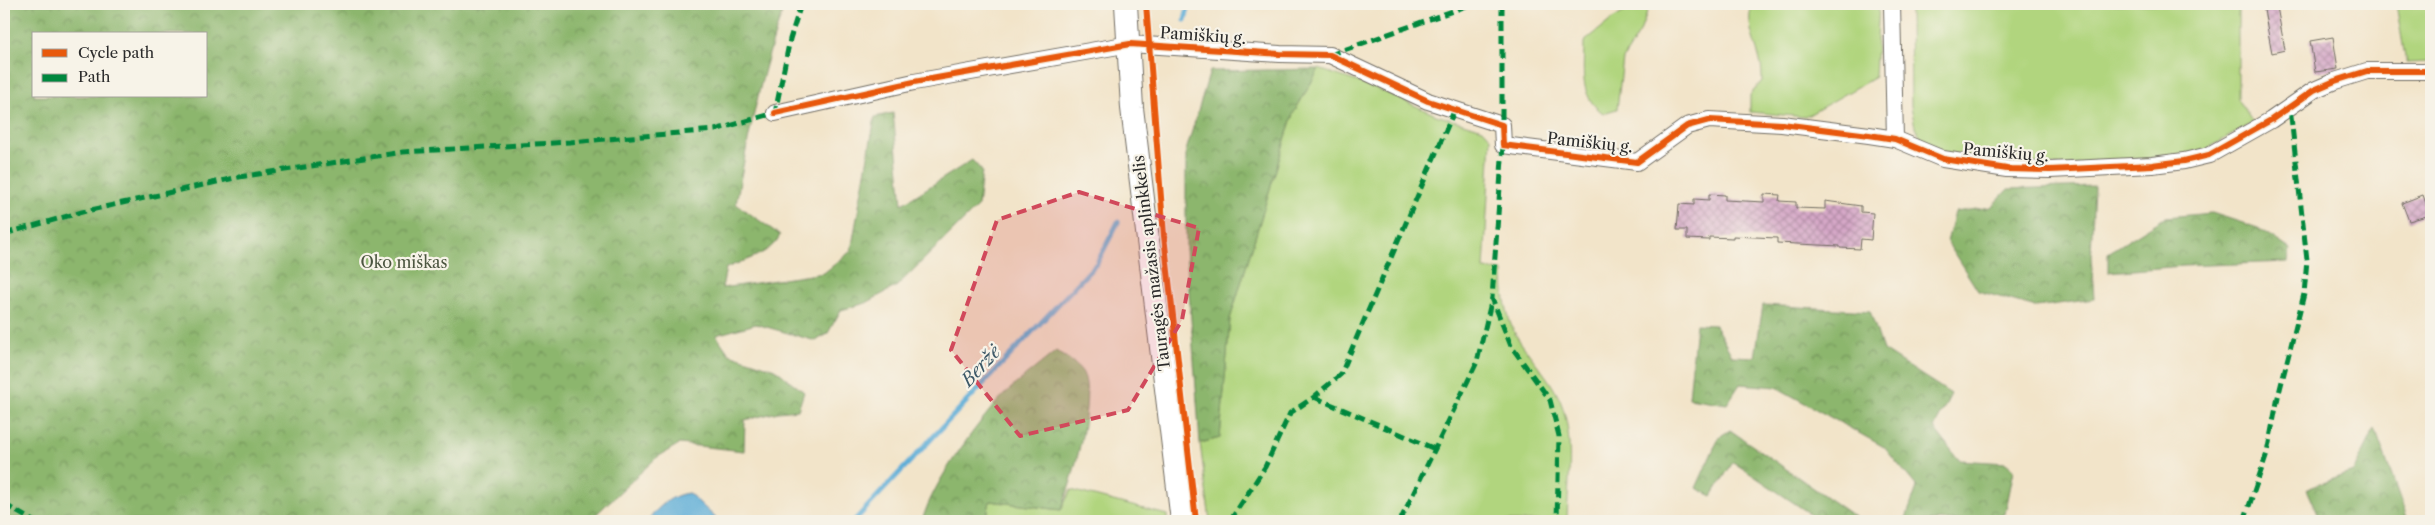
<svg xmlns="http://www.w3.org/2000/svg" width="2435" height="525" viewBox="0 0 2435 525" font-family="'Libre Caslon Text',serif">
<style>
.green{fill:#b1d57e;stroke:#6e8054}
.forest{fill:url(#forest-crowns);stroke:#5c704c;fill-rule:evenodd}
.water{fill:#5dadd7;stroke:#446c81}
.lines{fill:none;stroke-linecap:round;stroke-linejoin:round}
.stream{stroke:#5dadd7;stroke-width:5}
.building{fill:url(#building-cross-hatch)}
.minor-casing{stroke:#716c62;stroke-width:18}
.secondary-casing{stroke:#716c62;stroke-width:24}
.minor{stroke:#fff;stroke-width:16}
.secondary{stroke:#fff;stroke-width:22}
.quiet{stroke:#00873e;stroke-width:5;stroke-dasharray:10 5;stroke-linecap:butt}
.cycleway-casing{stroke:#f7f3e8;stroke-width:9}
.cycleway{stroke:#e8590c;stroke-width:6}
.marked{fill:#d1495b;fill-opacity:0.2;stroke:#d1495b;stroke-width:4;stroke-dasharray:10 6;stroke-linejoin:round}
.labels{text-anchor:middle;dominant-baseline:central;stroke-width:4.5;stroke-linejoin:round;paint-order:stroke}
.street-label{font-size:16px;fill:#2b2b2b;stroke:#f7f3e8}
.park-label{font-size:16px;fill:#4c5640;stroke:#f7f3e8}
.water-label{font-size:18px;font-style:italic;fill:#3c5867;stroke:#f7f3e8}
</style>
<defs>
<pattern id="forest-crowns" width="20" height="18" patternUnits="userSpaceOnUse" patternTransform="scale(1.25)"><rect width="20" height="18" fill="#8cb66d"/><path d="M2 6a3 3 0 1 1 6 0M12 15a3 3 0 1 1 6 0" fill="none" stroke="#73945a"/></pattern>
<pattern id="building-cross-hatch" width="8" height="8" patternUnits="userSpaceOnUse" patternTransform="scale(1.25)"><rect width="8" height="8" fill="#d5a7c7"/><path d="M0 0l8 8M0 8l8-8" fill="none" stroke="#ad88a2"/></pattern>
</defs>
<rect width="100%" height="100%" fill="#f7f3e8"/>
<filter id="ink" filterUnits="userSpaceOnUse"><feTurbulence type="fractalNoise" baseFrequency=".02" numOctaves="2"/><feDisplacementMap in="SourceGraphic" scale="10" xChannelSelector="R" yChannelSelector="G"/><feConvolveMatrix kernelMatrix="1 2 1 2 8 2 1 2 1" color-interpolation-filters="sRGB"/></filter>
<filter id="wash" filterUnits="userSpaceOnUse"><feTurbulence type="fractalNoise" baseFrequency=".0096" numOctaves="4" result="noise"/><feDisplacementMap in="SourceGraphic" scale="20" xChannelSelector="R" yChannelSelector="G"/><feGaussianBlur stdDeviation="1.12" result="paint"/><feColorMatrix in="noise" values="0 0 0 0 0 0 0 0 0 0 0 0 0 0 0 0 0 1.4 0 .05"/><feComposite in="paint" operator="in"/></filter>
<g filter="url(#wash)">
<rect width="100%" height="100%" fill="#f2e4c9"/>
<g class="green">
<path d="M1637,4H1643L1648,9L1640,32L1623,59L1617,109L1603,113C1578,96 1584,69 1584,42L1611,20Z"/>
<path d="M1753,4H1879L1875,77L1805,117L1750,112V95L1762,81C1762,75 1762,68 1760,61C1756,43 1744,22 1753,4Z"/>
<path d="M1910,4H2238V99L2253,123L2196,155L2062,166L1951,158L1926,145L1915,127L1911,106Z"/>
<path d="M2396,4H2431V62L2406,63Z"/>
<path d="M1319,69L1373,87L1436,115L1483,129L1491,138L1484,269L1503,271C1503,291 1506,320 1517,337C1531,359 1549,376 1560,400C1575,437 1568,482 1567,521H1210L1200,443L1220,438L1230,319L1293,114Z"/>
<path d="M1071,490L1167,515V521H986L990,501L1061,510Z"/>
</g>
<g class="forest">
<path d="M4,4H785C762,69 748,136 736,204L780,235C772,254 744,260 726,268L722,288L824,273L851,251L875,117L893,113L902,204L972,160L982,171L978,206L897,286L866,303L841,310L828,333L816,341L756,324L716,335L729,354L775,369L804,392L798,410L778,412L745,420L744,451L679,444L656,458L589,521H4ZM34,34H206V96H34Z"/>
<path d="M1319,69L1293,114L1230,319L1220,438L1200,443L1186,251V151L1210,71Z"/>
<path d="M2094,186L2091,256L2094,299L2036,307L1978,291L1947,242L1955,212L1991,207L2008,189Z"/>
<path d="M2212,213L2258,228L2290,249L2288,262L2183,266L2108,272V253L2166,217Z"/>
<path d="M1763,305L1870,311L1883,350L1951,394L1934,428L1959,460L2006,463L2014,470L2005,514L1990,520L1905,521L1917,487L1884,447L1776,387L1740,384L1727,404L1689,398L1696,324L1715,325L1732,356L1755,357Z"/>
<path d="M1056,351C1065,357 1077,363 1083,373C1096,397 1072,484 1061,510L990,501L986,521H922C933,483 969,435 995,404C1012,385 1036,368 1056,351Z"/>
<path d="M2375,429L2408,521H2320L2306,489L2353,472Z"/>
<path d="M1730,430L1861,521H1821L1733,462L1712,496L1696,488L1719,437Z"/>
</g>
<path class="water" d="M689,493L719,521H648C657,507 673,494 689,493Z"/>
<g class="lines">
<g class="stream">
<path d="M1185,20L1189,4"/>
<path d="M854,521L1097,263L1118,222"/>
</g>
</g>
<g id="blocks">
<g class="building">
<path d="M2277,7L2285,50L2272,53L2264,10Z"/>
<path d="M2333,37L2338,69L2315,72L2310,41Z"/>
<path d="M1709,194L1725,195V200L1764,202V194L1780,195L1779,201L1796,202V208L1825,209V201L1861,206V212L1873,213L1871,240L1861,239L1860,249L1840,248V246L1777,243V238L1733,236V238L1709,237V240L1687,239V230H1677L1679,204L1694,205V199L1709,200Z"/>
<path d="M2423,195L2430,215L2409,221L2402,203Z"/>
</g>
</g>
</g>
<g filter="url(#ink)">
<use href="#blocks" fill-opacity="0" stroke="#716c62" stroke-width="1"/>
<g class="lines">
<g class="minor-casing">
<g id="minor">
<path d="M1892,4L1895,139"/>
<path d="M775,113L914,82L1130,44L1280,54L1330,55L1428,101L1502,125L1503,145L1637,162L1687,126L1709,120L1782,124L1869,135L1895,139L1943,159L2007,169L2050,170L2152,165L2184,161L2209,155L2271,120L2314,90L2335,81L2367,71H2431"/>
</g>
</g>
<g class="secondary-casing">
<path id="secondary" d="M1126,4L1132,108L1182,521"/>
</g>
<use href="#minor" class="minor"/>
<use href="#secondary" class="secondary"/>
<g class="quiet">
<path d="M1502,4V125"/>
<path d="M1330,55L1472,4"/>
<path d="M1503,145L1492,298L1511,346L1550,400L1559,436L1557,521"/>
<path d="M4,234L82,212L239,177L403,152L570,142L715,130L775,113L790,39L801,4"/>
<path d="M1314,397L1435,449"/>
<path d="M4,504L33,521"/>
<path d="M1230,521L1265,467L1290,413L1314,397L1341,374L1454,111"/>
<path d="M1400,521L1477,362L1492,298"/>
<path d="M2244,521L2267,453L2278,397L2304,294L2307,260L2290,108"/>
</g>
<g class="cycleway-casing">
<g id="cycleway">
<path d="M1146,4L1164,236L1196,521"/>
<path d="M775,113L914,82L1130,44L1280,54L1330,55L1428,101L1502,125L1503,145L1637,162L1687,126L1709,120L1782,124L1869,135L1895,139L1943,159L2007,169L2050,170L2152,165L2184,161L2209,155L2271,120L2314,90L2335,81L2367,71H2431"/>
</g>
</g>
<use href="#cycleway" class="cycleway"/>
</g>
</g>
<path class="marked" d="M1079,192L1199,228L1182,320L1128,410L1020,436L951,350L997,220Z"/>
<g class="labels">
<g class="street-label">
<text transform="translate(1203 35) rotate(4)">Pamiškių g.</text>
<text transform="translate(1590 142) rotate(6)">Pamiškių g.</text>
<text transform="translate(2006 152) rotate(5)">Pamiškių g.</text>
<text transform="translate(1151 263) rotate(-97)">Tauragės mažasis aplinkkelis</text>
</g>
<g class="park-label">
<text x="404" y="262">Oko miškas</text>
</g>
<g class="water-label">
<text transform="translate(981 366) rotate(-47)">Beržė</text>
</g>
</g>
<rect width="2435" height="525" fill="none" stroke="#f7f3e8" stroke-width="20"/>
<rect x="32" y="32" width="175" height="65" fill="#f7f3e8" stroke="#a5a39c"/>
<rect x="42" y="49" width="25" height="8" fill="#e8590c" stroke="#a5a39c"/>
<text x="78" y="58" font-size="15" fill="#2b2b2b">Cycle path</text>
<rect x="42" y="74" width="25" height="8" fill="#00873e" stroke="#a5a39c"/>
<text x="78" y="82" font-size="15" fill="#2b2b2b">Path</text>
</svg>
